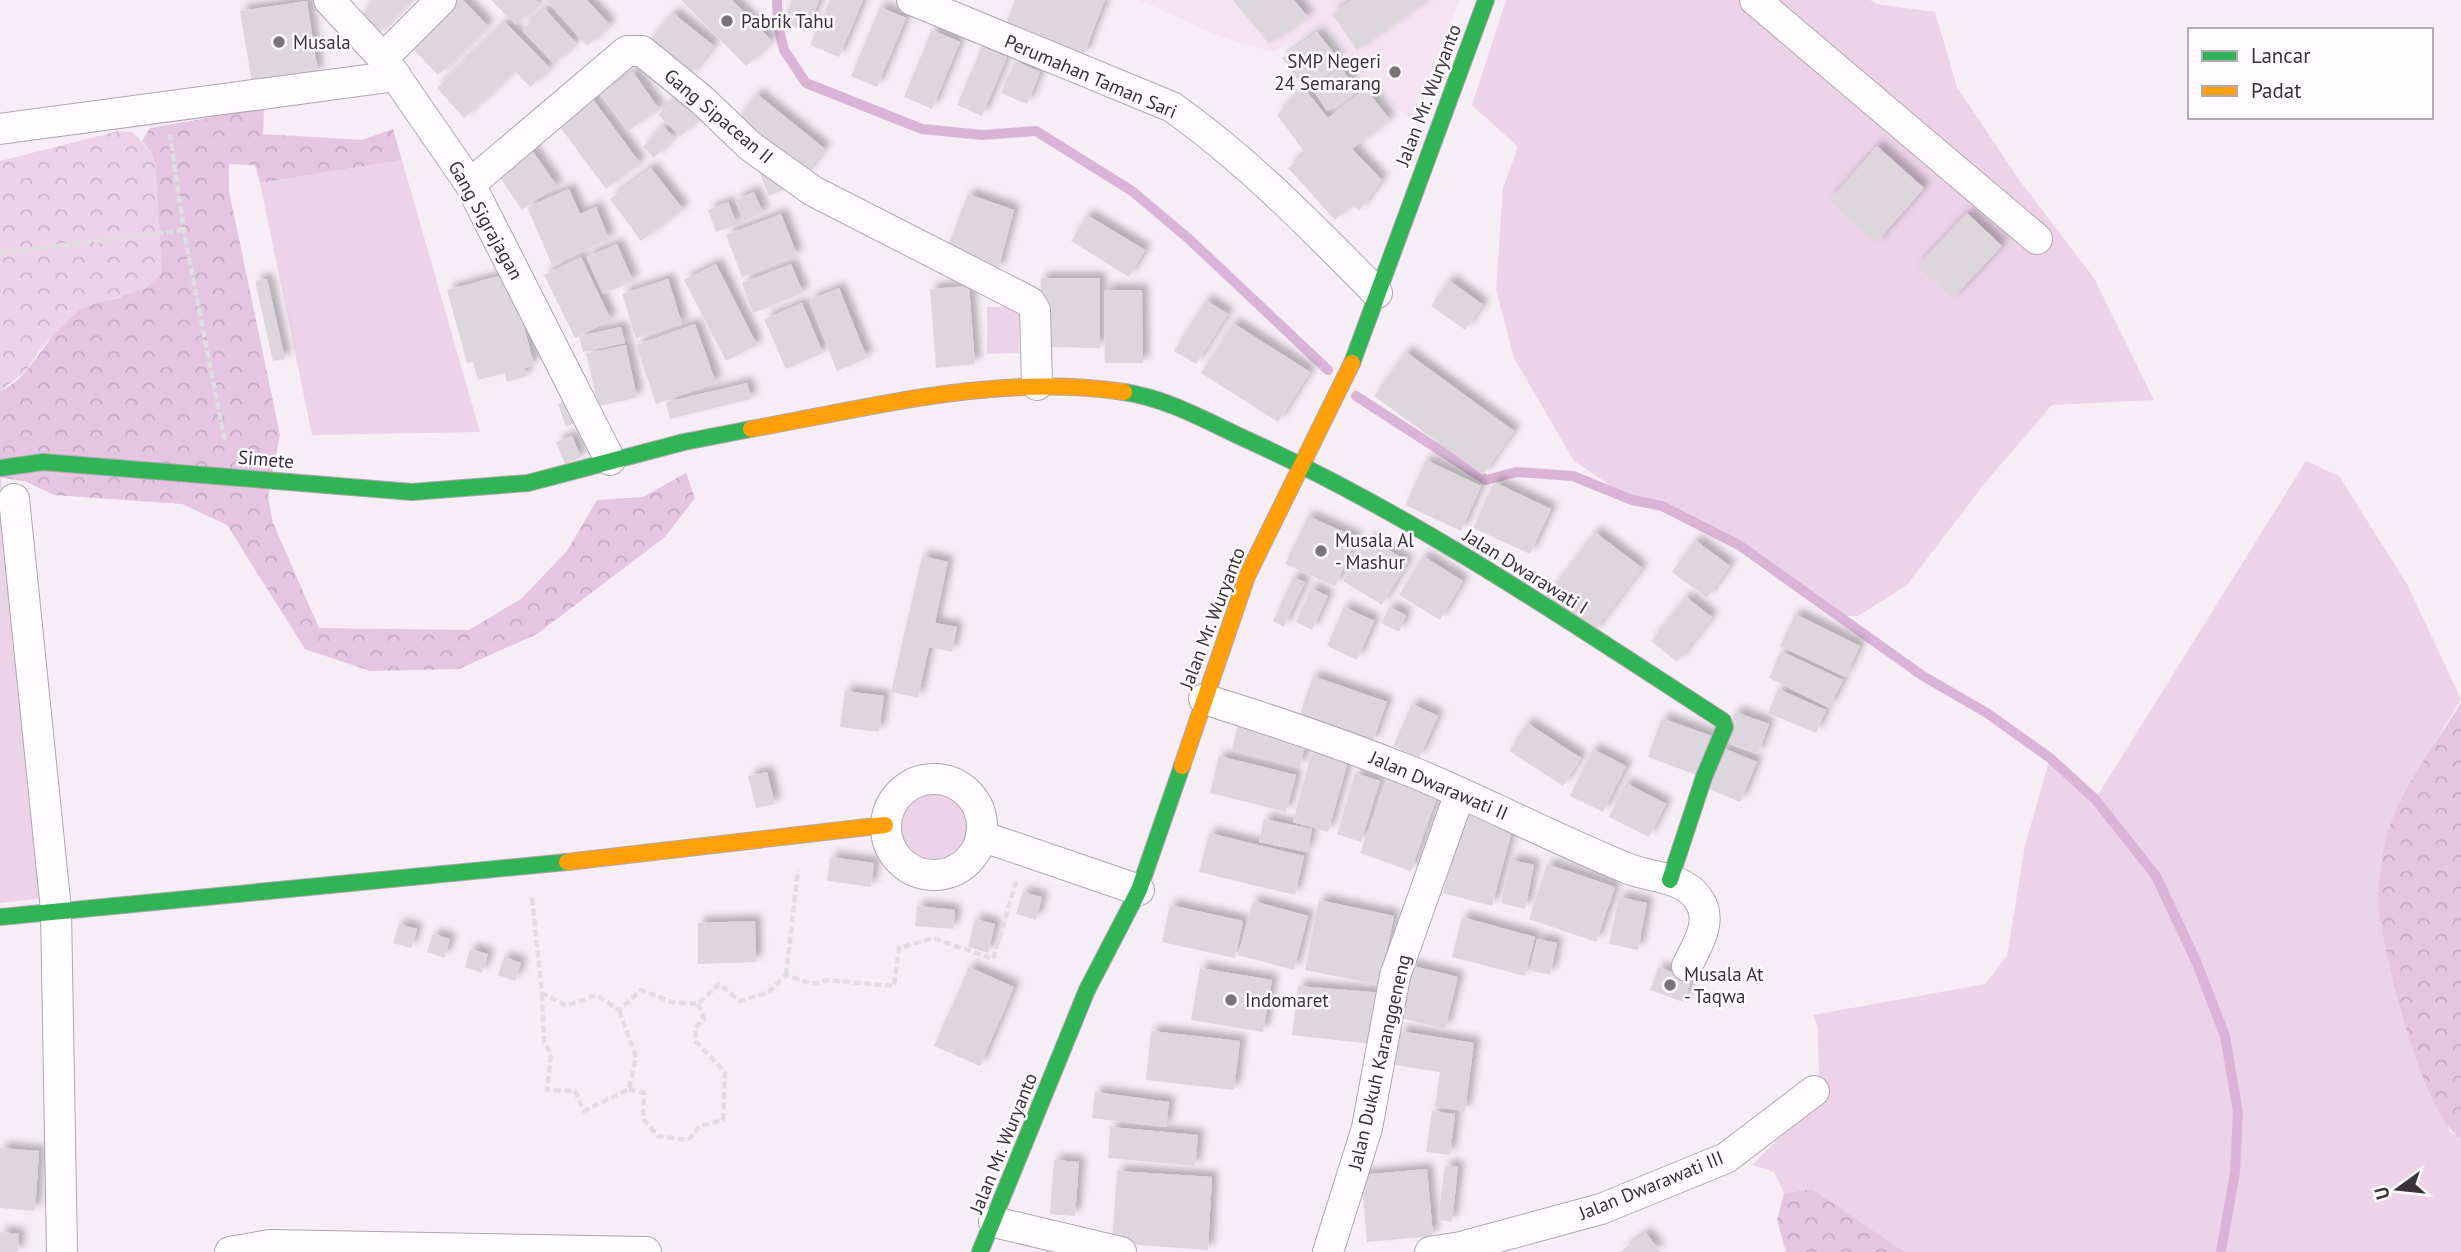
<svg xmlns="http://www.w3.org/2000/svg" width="2461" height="1252" viewBox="0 0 2461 1252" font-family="'PT Sans',sans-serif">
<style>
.built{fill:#f5e3f3}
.green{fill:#edd3ea}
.forest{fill:url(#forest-crowns)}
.park{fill:url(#park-crowns)}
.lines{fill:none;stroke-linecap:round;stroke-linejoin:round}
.stream{stroke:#dab4d7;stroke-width:10}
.building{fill:#ded6dd;filter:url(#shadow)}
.street-casing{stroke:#aea7ad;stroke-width:32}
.fast-casing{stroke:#aea7ad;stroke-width:18}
.slow-casing{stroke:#aea7ad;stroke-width:18}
.path{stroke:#e0dee0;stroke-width:4.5;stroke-dasharray:7 3.5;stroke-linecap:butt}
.street{stroke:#fefcfe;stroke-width:30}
.fast{stroke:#30b455;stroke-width:16}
.slow{stroke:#ff9f0a;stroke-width:16}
.poi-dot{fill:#7c737a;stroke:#fffbfe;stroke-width:2.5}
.labels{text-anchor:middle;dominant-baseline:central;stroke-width:5;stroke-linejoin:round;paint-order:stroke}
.poi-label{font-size:19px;fill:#393238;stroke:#fffbfe;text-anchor:start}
.street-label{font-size:19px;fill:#393238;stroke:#fffbfe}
</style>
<defs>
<pattern id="forest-crowns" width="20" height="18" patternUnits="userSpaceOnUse" patternTransform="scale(1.75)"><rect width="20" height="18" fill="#e5c5e2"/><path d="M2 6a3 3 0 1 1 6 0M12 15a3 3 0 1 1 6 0" fill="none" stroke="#c5aac3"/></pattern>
<pattern id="park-crowns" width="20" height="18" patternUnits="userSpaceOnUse" patternTransform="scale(1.75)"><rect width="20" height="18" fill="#edd3ea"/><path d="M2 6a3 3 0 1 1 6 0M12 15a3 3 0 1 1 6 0" fill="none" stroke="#ccb6c9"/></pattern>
<filter id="shadow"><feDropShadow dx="6" dy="-6" stdDeviation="3.5" flood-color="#0004"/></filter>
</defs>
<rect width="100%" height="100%" fill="#f7edf6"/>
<path class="built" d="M1139,0H1460L1411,120L1376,92L1323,25L1273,52L1221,37Z"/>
<g class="green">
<path d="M1506,0H1870L1876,4L1935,12L1957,87L2020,181L2094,278L2154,400L2052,405L1985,483L1907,585L1858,616H1842L1739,545L1662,506L1632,500L1574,461L1514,358L1496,289L1503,188L1518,147L1472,105Z"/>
<path d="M402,160L480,432L312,435L260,183Z"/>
<path d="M987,307H1019V353L987,354Z"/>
<path d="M2306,461L2339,476L2407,584L2461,699L2402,798L2449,1131L2461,1138V1252H1905L1812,1189L1784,1193L1774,1172L1752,1165L1819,1098L1818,1028L1813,1015L1985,984L2007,956L2025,845L2050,758L2096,798Z"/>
<path d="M1,476L44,898L0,903V477Z"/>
<circle cx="933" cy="826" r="37"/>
</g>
<g class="forest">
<path d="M264,108L263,134L362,140L393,129L402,160L260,183L255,165L229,164V191L280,435L268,496L273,523L319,628L469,630L521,599L567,551L597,500L643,497L686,473L695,498L665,537L537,634L459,669L370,671L305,649L227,525L182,504L54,495L27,482L0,477V391C31,380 50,328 79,309C90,302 109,301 121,297L152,153L142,141L150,128Z"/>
<path d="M2461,703V1138C2422,1116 2386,960 2379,912C2377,895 2380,871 2383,854C2391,799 2433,749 2461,703Z"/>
<path d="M1812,1189L1905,1252H1786L1777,1220L1784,1193Z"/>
</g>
<path class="park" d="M118,131L133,132L152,153L156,167L162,272L147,288L80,309L41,348L26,371L0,391V161Z"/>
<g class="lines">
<g class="stream">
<path d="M777,0L778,26L784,50L806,83L922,129L983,135L1036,131L1132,191L1189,239L1328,370"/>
<path d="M1356,396L1486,480L1516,472L1573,476L1632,500L1662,506L1739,545L1923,676L1987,713L2050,758L2095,799L2156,876L2196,961L2225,1036L2238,1112L2235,1172L2221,1252"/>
</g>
</g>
<g class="building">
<path d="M375,0H411L377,35L359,17Z"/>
<path d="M454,0H463L488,26L438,75L409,45Z"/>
<path d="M491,0H536L539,3L516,25Z"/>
<path d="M546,0H587L610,25L587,46Z"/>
<path d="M681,0H732L772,41L746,66Z"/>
<path d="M792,0H819L806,32L783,22Z"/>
<path d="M830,0H863L839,57L810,45Z"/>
<path d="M1015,0H1105L1083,56L1005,26Z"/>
<path d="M1233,0H1294L1308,17L1269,44Z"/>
<path d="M1352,0H1427L1357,50L1332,14Z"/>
<path d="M307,1L318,73L252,83L240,11Z"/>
<path d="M880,7L906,18L877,87L851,76Z"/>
<path d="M545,9L576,43L554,64L522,30Z"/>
<path d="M673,13L714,46L689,77L648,43Z"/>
<path d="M505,22L550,68L530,87L515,71L464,118L437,88Z"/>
<path d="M932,30L960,42L932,109L904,97Z"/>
<path d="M1317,32L1339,60L1303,87L1282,58Z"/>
<path d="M982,46L1007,57L982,116L957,105Z"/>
<path d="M1015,61L1040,72L1027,104L1001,93Z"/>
<path d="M1341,68L1357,91L1327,111L1312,88Z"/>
<path d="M633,72L659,109L628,131L601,94Z"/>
<path d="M1303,87L1328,118L1366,89L1390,120L1352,149L1382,180L1359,211L1352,204L1335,220L1288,168L1305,153L1277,115Z"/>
<path d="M589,94L640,163L606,189L554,119Z"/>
<path d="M679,94L701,115L681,136L658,115Z"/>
<path d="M757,94L825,149L802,178L734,124Z"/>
<path d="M663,126L674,137L654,158L643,147Z"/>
<path d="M527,143L557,186L522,210L493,167Z"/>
<path d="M1877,146L1924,188L1876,243L1829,201Z"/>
<path d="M777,167L785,189L769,196L760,174Z"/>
<path d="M651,168L683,209L641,241L610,199Z"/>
<path d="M569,189L580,214L596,207L609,239L552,265L527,207Z"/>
<path d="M754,192L763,213L744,221L735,200Z"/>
<path d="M968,194L1014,210L998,271L945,253Z"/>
<path d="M728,202L737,224L716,232L708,210Z"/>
<path d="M1967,213L2002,246L1952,299L1917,266Z"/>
<path d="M781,214L797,255L742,277L726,235Z"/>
<path d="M1087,215L1145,250L1129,277L1071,241Z"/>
<path d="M617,244L633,281L603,294L586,257Z"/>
<path d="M581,257L611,320L575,338L544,275Z"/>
<path d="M716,264L757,345L726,361L684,280Z"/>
<path d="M791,264L803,293L753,313L742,283Z"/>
<path d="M510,273L534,365L524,368L527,376L507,382L505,373L478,380L473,362L467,363L447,290Z"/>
<path d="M1041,278H1100V348L1040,347Z"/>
<path d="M267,279L285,359L273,361L255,281Z"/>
<path d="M668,279L682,324L636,338L622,294Z"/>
<path d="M1449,280L1483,305L1465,330L1431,306Z"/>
<path d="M969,286L975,364L936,368L930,289Z"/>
<path d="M839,288L867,358L837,371L809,300Z"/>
<path d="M1104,290H1142L1143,363H1105Z"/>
<path d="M1206,300L1228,314L1196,364L1174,351Z"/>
<path d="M802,303L823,353L786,369L764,319Z"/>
<path d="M1233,323L1310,372L1278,422L1201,373Z"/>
<path d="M695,324L716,383L656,404L636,345Z"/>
<path d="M621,327L625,343L583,352L579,336Z"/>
<path d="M626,345L637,398L598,406L586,353Z"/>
<path d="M1406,352L1514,431L1483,475L1374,396Z"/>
<path d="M747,383L751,399L670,419L666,402Z"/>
<path d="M573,398L582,420L566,427L558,404Z"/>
<path d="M572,436L581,458L565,464L556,442Z"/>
<path d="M1426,460L1481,486L1461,531L1405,505Z"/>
<path d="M1494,482L1551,509L1530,554L1473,528Z"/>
<path d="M1308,516L1357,538L1335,586L1285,564Z"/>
<path d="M1595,532L1642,568L1593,633L1546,597Z"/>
<path d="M1369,538L1408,562L1382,605L1343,581Z"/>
<path d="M1695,540L1730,566L1707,598L1672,572Z"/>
<path d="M922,556L948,562L935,623L957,627L952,652L929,647L918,698L891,692Z"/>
<path d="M1423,556L1463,581L1440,620L1399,595Z"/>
<path d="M1293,577L1305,582L1284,627L1273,621Z"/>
<path d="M1311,588L1328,596L1312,630L1296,622Z"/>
<path d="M1686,597L1712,617L1677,662L1651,641Z"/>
<path d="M1344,607L1374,621L1357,660L1327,646Z"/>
<path d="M1390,607L1406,615L1399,632L1381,623Z"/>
<path d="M1795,614L1860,646L1845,677L1780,646Z"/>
<path d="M1781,651L1843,680L1829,708L1769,678Z"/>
<path d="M1313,676L1387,702L1372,743L1299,717Z"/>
<path d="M1778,689L1826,710L1816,733L1768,713Z"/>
<path d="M845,691L884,696L879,732L840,727Z"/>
<path d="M1412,704L1438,716L1419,758L1393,746Z"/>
<path d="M1735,712L1769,724L1758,754L1724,742Z"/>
<path d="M1662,718L1714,737L1699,776L1648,757Z"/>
<path d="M1238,723L1307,739L1300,767L1232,750Z"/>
<path d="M1527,723L1581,758L1563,786L1509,751Z"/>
<path d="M1721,747L1757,762L1740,802L1705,787Z"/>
<path d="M1313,748L1349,758L1328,832L1293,822Z"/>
<path d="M1593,749L1626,766L1603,812L1570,796Z"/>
<path d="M1219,756L1296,775L1286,812L1210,793Z"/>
<path d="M767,772L775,804L756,808L748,776Z"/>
<path d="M1355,773L1380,781L1361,842L1337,834Z"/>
<path d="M1387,778L1437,797L1411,871L1360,853Z"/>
<path d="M1626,783L1666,804L1649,837L1609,817Z"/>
<path d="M1465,810L1514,823L1492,906L1443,893Z"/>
<path d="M1264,819L1312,829L1307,852L1259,842Z"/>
<path d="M1209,833L1304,856L1295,895L1199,872Z"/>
<path d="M830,857L874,863L871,887L827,881Z"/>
<path d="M1511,860L1534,865L1525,909L1501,903Z"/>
<path d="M1547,864L1615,887L1596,942L1529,919Z"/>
<path d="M1023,892L1042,897L1036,920L1016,914Z"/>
<path d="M1619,897L1647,903L1638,950L1609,944Z"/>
<path d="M1319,900L1394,916L1379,985L1305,970Z"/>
<path d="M1253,901L1308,916L1294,970L1238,955Z"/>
<path d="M1170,905L1243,921L1235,958L1162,942Z"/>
<path d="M917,906L955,910L953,929L915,926Z"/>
<path d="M1462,917L1535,937L1525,976L1452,957Z"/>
<path d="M975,919L995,924L988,953L968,947Z"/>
<path d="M755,921L756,962L698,964V923Z"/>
<path d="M399,924L417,929L411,948L393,943Z"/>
<path d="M433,934L450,939L444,958L427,952Z"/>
<path d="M1537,939L1557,943L1550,975L1530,970Z"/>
<path d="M470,949L488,954L482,973L465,967Z"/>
<path d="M504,957L521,963L515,981L498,975Z"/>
<path d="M1409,965L1458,977L1445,1029L1397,1017Z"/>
<path d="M969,967L1014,987L980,1066L934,1046Z"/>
<path d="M1659,967L1691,980L1683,1002L1650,990Z"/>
<path d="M1200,968L1272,980L1263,1032L1191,1020Z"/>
<path d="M1298,986L1384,993L1371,1044L1292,1035Z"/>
<path d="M1151,1031L1240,1041L1234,1090L1146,1080Z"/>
<path d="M1400,1031L1474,1043L1465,1111L1435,1107L1440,1072L1395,1065Z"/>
<path d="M1095,1092L1169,1102L1166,1127L1092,1118Z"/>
<path d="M1432,1111L1455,1114L1450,1155L1426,1152Z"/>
<path d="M1110,1127L1198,1135L1195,1166L1108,1158Z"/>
<path d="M0,1148L39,1151L35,1211L0,1208Z"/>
<path d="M1054,1160L1079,1162L1075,1216L1050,1214Z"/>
<path d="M1445,1165L1458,1167L1452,1222L1438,1220Z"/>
<path d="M1427,1169L1433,1236L1367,1242L1361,1175Z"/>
<path d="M1117,1171L1212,1177L1208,1250L1112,1243Z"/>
<path d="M0,1232L19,1234L18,1252H0Z"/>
<path d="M1646,1233L1660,1252H1620Z"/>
</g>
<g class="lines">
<g class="street-casing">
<g id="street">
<path d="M329,0L383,58L470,184L610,460"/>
<path d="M912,0L1172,107C1248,161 1312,227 1377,293"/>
<path d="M1755,0L2037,239"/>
<path d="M383,58L441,0"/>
<path d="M0,129L396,76"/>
<path d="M470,184L627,51H642L702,100L750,146L813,191L1030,302L1035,310L1037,385"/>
<path d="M14,499L56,910L62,1252"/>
<path d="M1204,699C1275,721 1345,745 1415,773C1487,803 1557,840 1629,869C1650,877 1682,877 1697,897C1715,920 1697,945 1687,966"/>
<circle cx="934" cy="827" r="48"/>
<path d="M981,836L1139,890"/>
<path d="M994,1222L1121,1252"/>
<path d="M230,1252L270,1245L646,1252"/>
<path d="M1328,1252L1367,1128L1395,976L1460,793"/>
<path d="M1430,1252L1461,1247L1601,1209L1726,1158L1814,1091"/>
</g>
</g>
<g class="fast-casing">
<g id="fast">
<path d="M1352,363L1486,0"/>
<path d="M1124,392C1170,399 1210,423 1252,442C1418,518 1570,622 1723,721L1725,727L1704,777L1670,880"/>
<path d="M0,468L43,462L412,492L528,483L684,442L751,429"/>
<path d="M0,917L567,862"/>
<path d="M980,1252L1087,990L1139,890L1182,766"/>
</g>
</g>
<g class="slow-casing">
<g id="slow">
<path d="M751,429C873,407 1000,373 1124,392"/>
<path d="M1182,766L1247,576L1352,363"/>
<path d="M567,862L885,825"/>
</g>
</g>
<g class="path">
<path d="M183,227L225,442"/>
<path d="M0,253L179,231L183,225L170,135"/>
<path d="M532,898L542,993L566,1006L596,995L619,1010L641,990L672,1002L698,1004L719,984L740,1001L769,992L786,975L812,984L827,980L894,986L899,948L933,938L993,959L1017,879"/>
<path d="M786,975L798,870"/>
<path d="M542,994L544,1042L551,1054L547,1090L575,1091L584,1111L629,1089L636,1057L619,1010"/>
<path d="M629,1089L644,1093L643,1119L658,1136L688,1140L700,1126L723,1120L725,1072L696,1042L695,1028L704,1019L698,1004"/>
</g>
<use href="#street" class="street"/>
<use href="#fast" class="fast"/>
<use href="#slow" class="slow"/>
</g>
<g class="poi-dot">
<circle cx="727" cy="21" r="7"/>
<circle cx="279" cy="42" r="7"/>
<circle cx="1395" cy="72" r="7"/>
<circle cx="1321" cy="551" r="7"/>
<circle cx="1670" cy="985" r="7"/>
<circle cx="1231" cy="1000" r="7"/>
</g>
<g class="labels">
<g class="poi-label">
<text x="741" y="21">Pabrik Tahu</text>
<text x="293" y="42">Musala</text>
<text x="1381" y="61" text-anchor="end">SMP Negeri<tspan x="1381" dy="22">24 Semarang</tspan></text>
<text x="1335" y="540">Musala Al<tspan x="1335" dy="22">- Mashur</tspan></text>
<text x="1684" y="974">Musala At<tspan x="1684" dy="22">- Taqwa</tspan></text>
<text x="1245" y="1000">Indomaret</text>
</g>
<g class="street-label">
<text transform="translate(1091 76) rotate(23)">Perumahan Taman Sari</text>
<text transform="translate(1428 95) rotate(-69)">Jalan Mr. Wuryanto</text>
<text transform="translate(719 116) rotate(40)">Gang Sipacean II</text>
<text transform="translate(486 220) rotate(61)">Gang Sigrajagan</text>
<text transform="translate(266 459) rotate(5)">Simete</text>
<text transform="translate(1526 571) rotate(32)">Jalan Dwarawati I</text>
<text transform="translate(1212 618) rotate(-69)">Jalan Mr. Wuryanto</text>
<text transform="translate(1439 785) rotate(23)">Jalan Dwarawati II</text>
<text transform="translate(1379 1062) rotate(-77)">Jalan Dukuh Karanggeneng</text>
<text transform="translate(1003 1143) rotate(-68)">Jalan Mr. Wuryanto</text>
<text transform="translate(1651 1185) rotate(-22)">Jalan Dwarawati III</text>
</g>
</g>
<rect x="2188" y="28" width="245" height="91" fill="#fffbfe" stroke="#b0abaf" stroke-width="2"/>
<rect x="2202" y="51" width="35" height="10" fill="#30b455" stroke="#b0abaf" stroke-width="2"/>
<text x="2251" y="63" font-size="21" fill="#393238">Lancar</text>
<rect x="2202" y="86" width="35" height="10" fill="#ff9f0a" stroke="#b0abaf" stroke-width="2"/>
<text x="2251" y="98" font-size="21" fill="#393238">Padat</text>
<g transform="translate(2398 1189) rotate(255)" stroke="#fffbfe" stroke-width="5" paint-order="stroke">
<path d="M0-5L12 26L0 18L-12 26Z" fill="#393238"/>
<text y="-10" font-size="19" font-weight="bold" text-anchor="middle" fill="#393238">U</text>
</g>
</svg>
